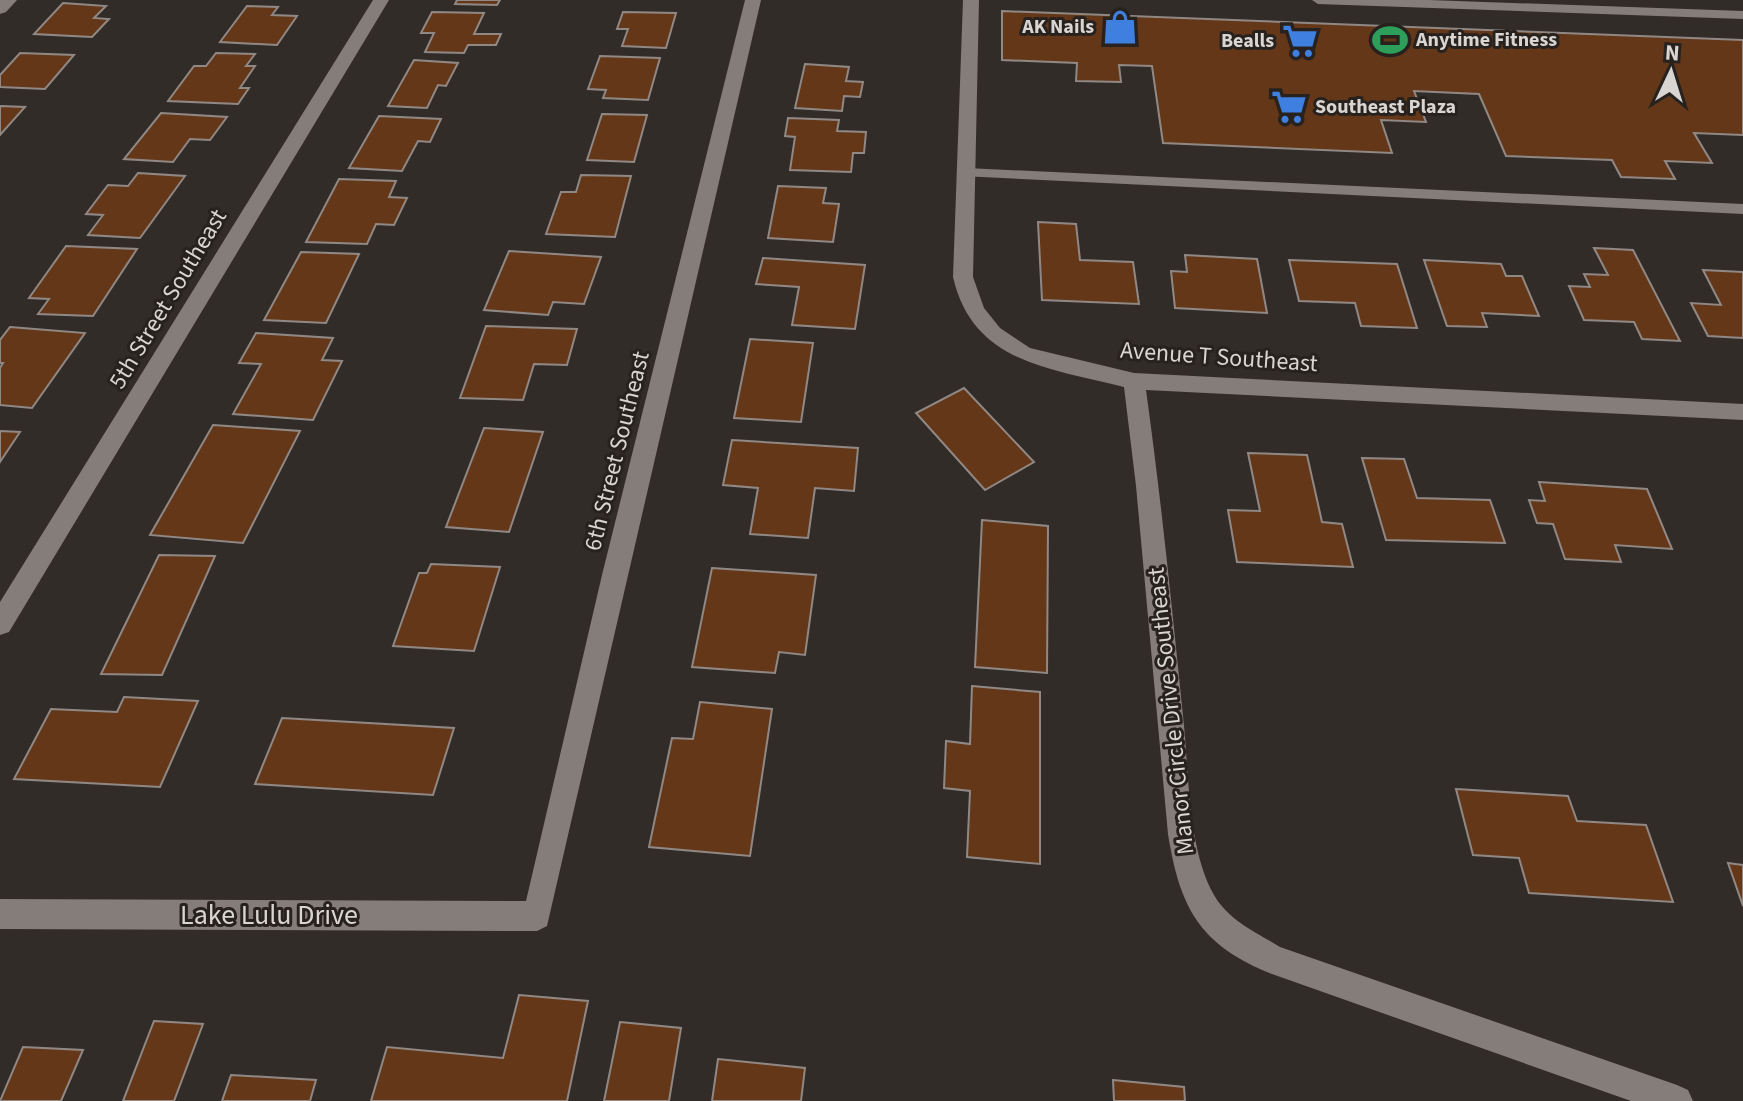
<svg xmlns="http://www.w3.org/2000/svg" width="1743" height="1101" viewBox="0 0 1743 1101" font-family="'Source Sans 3',sans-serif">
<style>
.building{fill:#643719;stroke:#908884;stroke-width:2}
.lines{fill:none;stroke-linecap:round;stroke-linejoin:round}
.service{fill:#857d79;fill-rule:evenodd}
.minor{fill:#857d79;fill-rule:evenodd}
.labels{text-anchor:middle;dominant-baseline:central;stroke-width:6;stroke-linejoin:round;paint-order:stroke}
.far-poi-label{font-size:20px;font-weight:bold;fill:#d9d5d3;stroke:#28221f;text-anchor:end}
.street-label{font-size:24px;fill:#d9d5d3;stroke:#28221f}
.near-street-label{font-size:28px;fill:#d9d5d3;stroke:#28221f}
</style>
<rect width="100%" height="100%" fill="#322c28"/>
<g class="building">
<path d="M457,0H500L497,5L455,4Z"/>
<path d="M63,3L106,6L94,18L109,19L92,37L34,34Z"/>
<path d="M247,6L278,7L272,15L297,16L277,45L220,42Z"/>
<path d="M1002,11L1743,40V135L1694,133L1712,163L1665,161L1675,179L1621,177L1612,160L1506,156L1479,94L1414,91L1426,122L1381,120L1392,153L1163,143L1152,66L1119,65L1121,82L1076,81L1077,63L1002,60Z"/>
<path d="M432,12L484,13L474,34H501L496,45H468L464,53L425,52L434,33H421Z"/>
<path d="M623,12L676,13L666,48L622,46L628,29H617Z"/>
<path d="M20,53L74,55L45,89L0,87V75Z"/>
<path d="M216,53L255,54L246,66H255L240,88H249L238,104L168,101L194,66H206Z"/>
<path d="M600,56L660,58L648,100L603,98L606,90L588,89Z"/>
<path d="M414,60L458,63L446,86L438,85L427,108L388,106Z"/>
<path d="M805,64L849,67L846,81L863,82L860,97L844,96L842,111L795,108Z"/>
<path d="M0,106L25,107L0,135Z"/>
<path d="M161,113L227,117L210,140L190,139L173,162L124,159Z"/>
<path d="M602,114L647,115L634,162L587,160Z"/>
<path d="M379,116L441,119L430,142L418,141L402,171L349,168Z"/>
<path d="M788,118L839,120L837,131L866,132L864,153H853L851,172L790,170L795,137L785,136Z"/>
<path d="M138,173L185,176L140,238L88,235L103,215L86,214L108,185L128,186Z"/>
<path d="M581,175L631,176L615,237L546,234L561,192H576Z"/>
<path d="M339,179L396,181L389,197L407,198L394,225L376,224L367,244L306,242Z"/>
<path d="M778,186L826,188L823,203L839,204L833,242L768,238Z"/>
<path d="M1038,222L1076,224L1080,260L1133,262L1139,304L1042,300Z"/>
<path d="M66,246L137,249L93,316L38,314L49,299L29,298Z"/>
<path d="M1594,248L1633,250L1680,341L1642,339L1634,322L1584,320L1569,286L1590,287L1584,274L1608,275Z"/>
<path d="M509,251L601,257L584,304L553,302L548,315L484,310Z"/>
<path d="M301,252L359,254L326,323L264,320Z"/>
<path d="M1185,255L1257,259L1267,313L1175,308L1171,271L1187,272Z"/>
<path d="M763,258L865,265L855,329L792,325L799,287L756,284Z"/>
<path d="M1289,260L1397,264L1417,328L1361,326L1355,303L1299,301Z"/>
<path d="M1424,260L1501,264L1506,276H1522L1539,316L1482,313L1487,327L1447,326Z"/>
<path d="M1703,270L1743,272V338L1708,336L1691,303L1721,305Z"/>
<path d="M486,326L577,329L567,365L534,364L523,400L460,398Z"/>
<path d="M10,327L85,333L32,408L0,405V368L3,363H0V340Z"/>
<path d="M256,333L333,338L322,360L342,361L313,420L233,414L261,364L239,363Z"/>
<path d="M750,339L813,343L801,422L734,418Z"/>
<path d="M964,388L1034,462L985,490L916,413Z"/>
<path d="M213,425L300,431L243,543L150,535Z"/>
<path d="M484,428L543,432L509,532L446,527Z"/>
<path d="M0,431L20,432L0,462Z"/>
<path d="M732,440L858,448L854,491L815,488L808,538L750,534L758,488L723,485Z"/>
<path d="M1248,453L1307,455L1322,522L1342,524L1353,567L1237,562L1228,510L1260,511Z"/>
<path d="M1362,458L1404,459L1417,498L1490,500L1505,543L1386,540Z"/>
<path d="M1539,482L1647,489L1672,549L1615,545L1621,562L1565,559L1553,524L1537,523L1529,500L1545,501Z"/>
<path d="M982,520L1048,526L1047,673L975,667Z"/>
<path d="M159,555L215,556L162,675L101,674Z"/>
<path d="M431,564L500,567L474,651L393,646L419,573H427Z"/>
<path d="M712,568L816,575L805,655L779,652L775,673L692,667Z"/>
<path d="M972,686L1040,692V864L967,857L970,791L944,788L946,741L970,744Z"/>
<path d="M124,697L198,701L160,787L14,779L51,709L117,712Z"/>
<path d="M700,702L772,709L750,856L649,847L672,738L693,739Z"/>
<path d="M282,718L454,728L433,795L255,784Z"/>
<path d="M1456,789L1568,796L1577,821L1646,825L1673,902L1529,893L1519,858L1473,855Z"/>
<path d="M1728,863L1743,865V906Z"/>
<path d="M519,995L588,1001L567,1101H371L387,1047L503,1058Z"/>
<path d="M154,1021L203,1024L174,1101H123Z"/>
<path d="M620,1022L681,1028L669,1101H604Z"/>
<path d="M23,1047L83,1050L61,1101H0Z"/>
<path d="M718,1059L805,1068L801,1101H712Z"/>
<path d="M231,1075L316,1080L310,1101H222Z"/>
<path d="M1113,1080L1184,1087L1185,1101H1114Z"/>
</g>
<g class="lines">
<g class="service">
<path d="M1312,0H1429L1743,11V19L1318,4Z"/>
<path d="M966,168L1743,204V214L961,176V170Z"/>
</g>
<g class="minor">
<path d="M0,0H17L6,12L0,14Z"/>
<path d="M373,0H389L9,632L0,635V602Z"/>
<path d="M745,0H761L547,926L537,931L0,929V899L526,901L602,575Z"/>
<path d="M963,0H979L973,277L984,308L1000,328L1030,348L1134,373L1743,404V420L1146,390C1161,498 1172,607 1183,716C1189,769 1187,848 1214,895C1229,921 1256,932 1280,947L1677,1085L1688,1090L1693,1101H1631L1272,974C1200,945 1180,909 1168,834L1136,486L1124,387C1051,368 973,364 953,277Z"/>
</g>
</g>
<defs>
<g id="shop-bare" transform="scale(2.76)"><path d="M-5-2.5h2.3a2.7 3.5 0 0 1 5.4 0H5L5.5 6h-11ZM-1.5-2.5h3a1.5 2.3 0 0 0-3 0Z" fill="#3f7fe0" stroke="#28221f" stroke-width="2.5" paint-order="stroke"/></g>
<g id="stadium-bare" transform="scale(2.76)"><path d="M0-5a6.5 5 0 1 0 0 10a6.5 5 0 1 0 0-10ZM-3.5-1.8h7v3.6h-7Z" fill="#2e9e5b" stroke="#28221f" stroke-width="2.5" paint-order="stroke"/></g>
<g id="supermarket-bare" transform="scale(2.76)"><path d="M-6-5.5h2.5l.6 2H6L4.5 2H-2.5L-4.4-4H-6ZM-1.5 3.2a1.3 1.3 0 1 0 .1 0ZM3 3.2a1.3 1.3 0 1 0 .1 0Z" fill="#3f7fe0" stroke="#28221f" stroke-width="2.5" paint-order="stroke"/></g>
</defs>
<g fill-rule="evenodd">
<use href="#shop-bare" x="1120" y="27"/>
<use href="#stadium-bare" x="1390" y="40"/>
<use href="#supermarket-bare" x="1300" y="41"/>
<use href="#supermarket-bare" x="1289" y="107"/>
</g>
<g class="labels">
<g class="far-poi-label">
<text x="1094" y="27">AK Nails</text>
<text x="1416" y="40" text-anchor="start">Anytime Fitness</text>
<text x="1274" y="41">Bealls</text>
<text x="1315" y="107" text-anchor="start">Southeast Plaza</text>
</g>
<g class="street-label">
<text transform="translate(168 299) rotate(-59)">5th Street Southeast</text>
<text transform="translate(1219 357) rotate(4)">Avenue T Southeast</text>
<text transform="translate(617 451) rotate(-76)">6th Street Southeast</text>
<text transform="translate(1171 711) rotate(-96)">Manor Circle Drive Southeast</text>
</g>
<g class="near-street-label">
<text x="269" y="915">Lake Lulu Drive</text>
</g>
</g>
<g transform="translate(1671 72) rotate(4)" stroke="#28221f" stroke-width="6" paint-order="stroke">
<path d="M0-6L14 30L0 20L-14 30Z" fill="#d9d5d3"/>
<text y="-12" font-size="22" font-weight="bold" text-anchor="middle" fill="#d9d5d3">N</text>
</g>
</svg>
